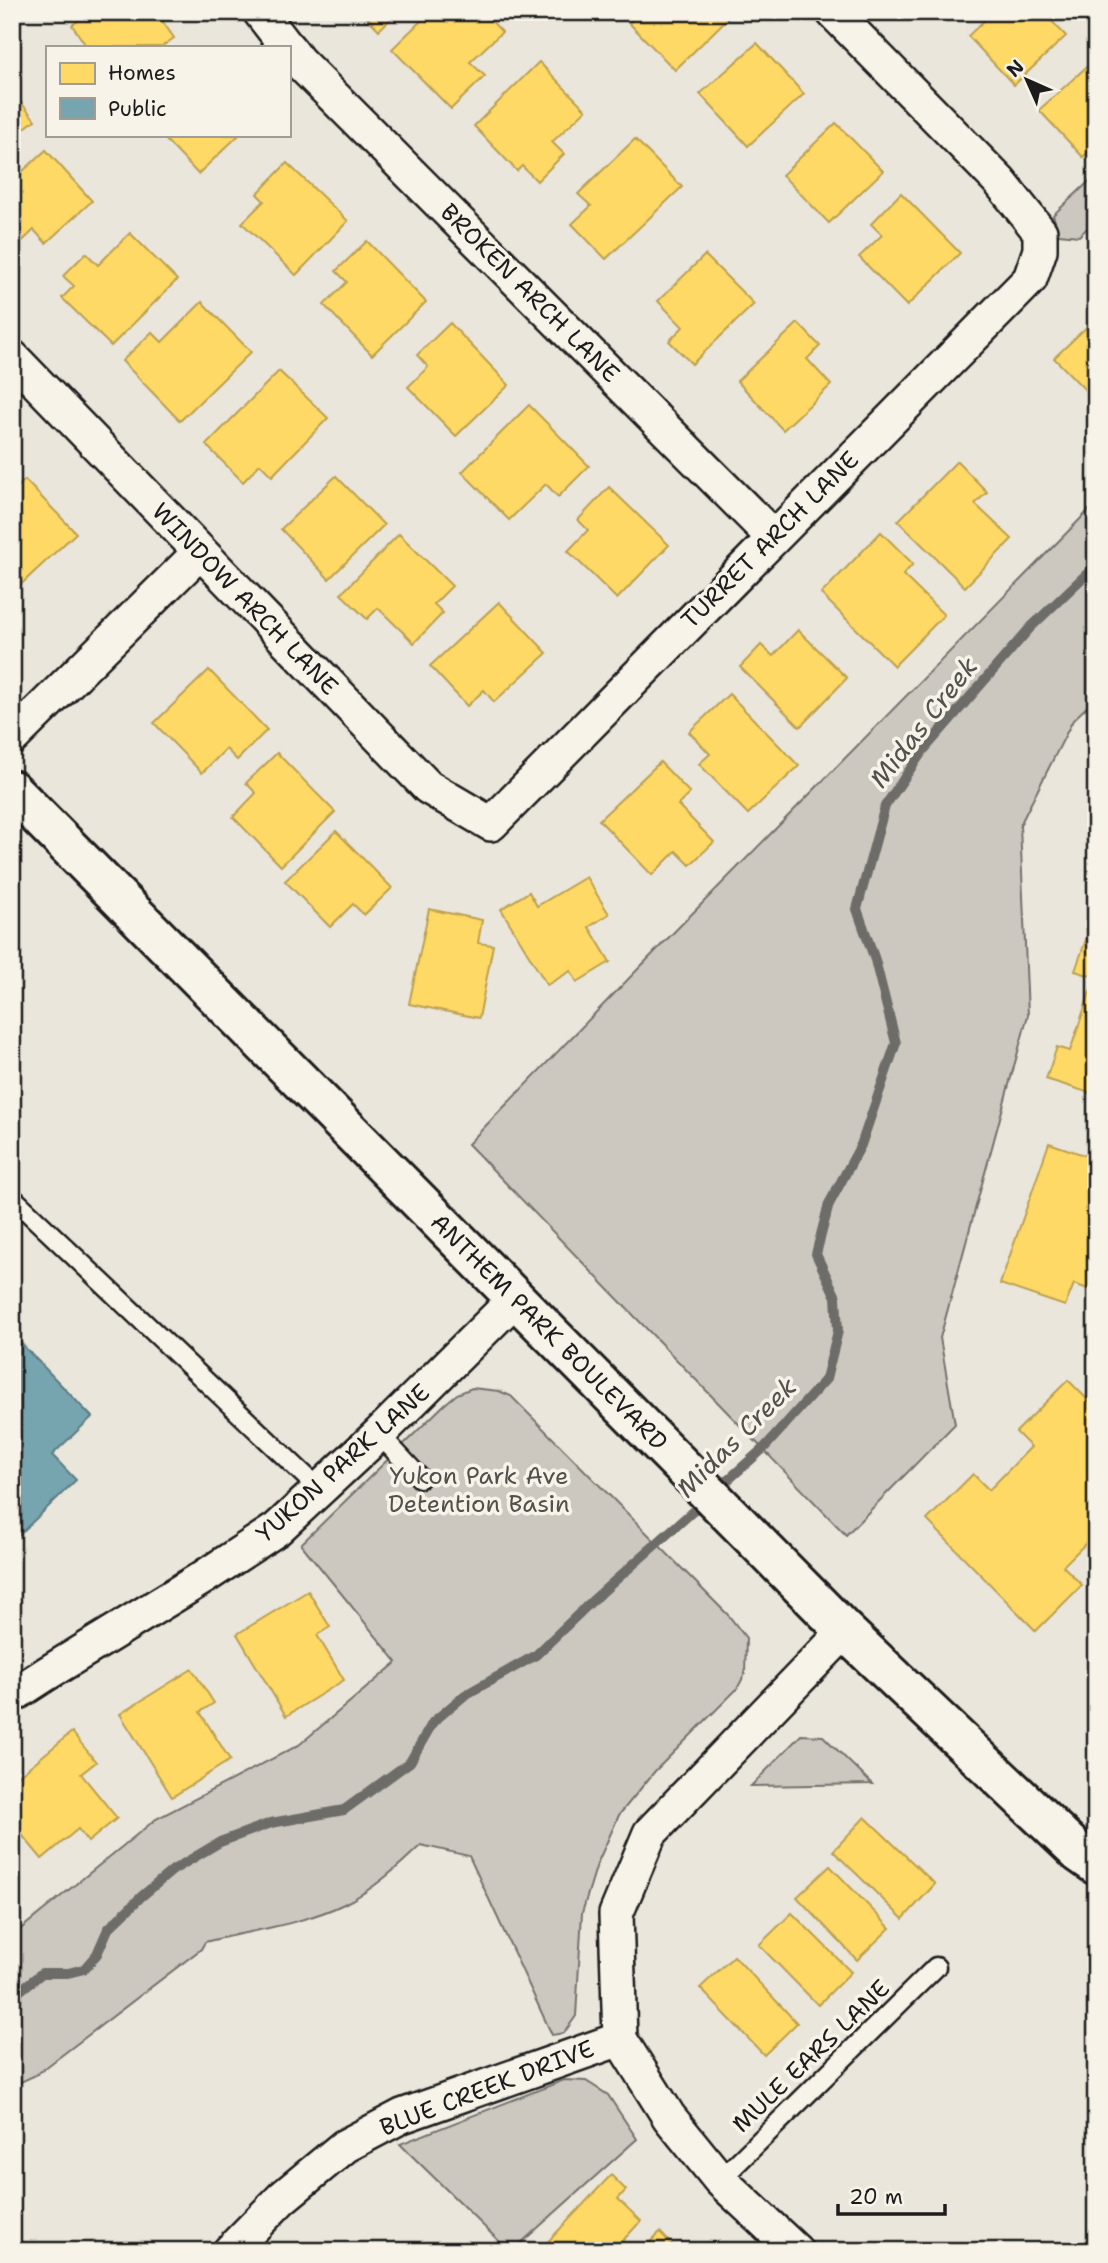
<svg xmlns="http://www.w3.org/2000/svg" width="1108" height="2263" viewBox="0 0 1108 2263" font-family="'Shantell Sans',sans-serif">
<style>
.green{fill:#ccc8c0;stroke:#74726e;stroke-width:2}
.homes{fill:#ffd966;stroke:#bba050;stroke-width:2}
.public{fill:#76a5af;stroke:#5b7c83;stroke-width:2}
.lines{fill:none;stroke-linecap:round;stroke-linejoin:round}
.stream{stroke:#6d6c68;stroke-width:10}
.lane-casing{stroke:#1c1c1c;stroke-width:23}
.street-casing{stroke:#1c1c1c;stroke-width:38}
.secondary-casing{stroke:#1c1c1c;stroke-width:44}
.lane{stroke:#f7f3e8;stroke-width:18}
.street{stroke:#f7f3e8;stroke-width:33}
.secondary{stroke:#f7f3e8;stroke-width:38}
.labels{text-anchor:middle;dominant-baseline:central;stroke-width:7;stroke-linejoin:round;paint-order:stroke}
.street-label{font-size:24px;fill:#1c1c1c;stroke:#f7f3e8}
.park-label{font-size:24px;fill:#51504d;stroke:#f7f3e8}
.water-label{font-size:26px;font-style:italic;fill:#52514e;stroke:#f7f3e8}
</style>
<rect width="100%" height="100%" fill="#eae6dc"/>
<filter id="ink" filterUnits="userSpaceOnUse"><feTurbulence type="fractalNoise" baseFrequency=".0143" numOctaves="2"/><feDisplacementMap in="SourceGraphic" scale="14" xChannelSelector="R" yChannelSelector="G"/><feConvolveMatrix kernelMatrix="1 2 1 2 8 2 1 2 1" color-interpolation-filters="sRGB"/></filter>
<g filter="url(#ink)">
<g class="green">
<path d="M1096,175V220L1079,236L1059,234L1053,215Z"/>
<path d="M1096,503V698L1073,720L1020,825L1028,1015L940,1338L955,1424L846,1535L468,1144L676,930Z"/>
<path d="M472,1388L499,1391L511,1396L729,1616L746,1638L745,1674L737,1689L655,1771L619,1815L597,1864L582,1913L576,2016L564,2033L552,2035L469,1856L421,1845C398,1867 373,1890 344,1904C303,1924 249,1931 205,1942L201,1949L36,2075L12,2086V1936L156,1819L299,1745L397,1662L301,1544L445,1404L457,1394Z"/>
<path d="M801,1735L823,1736L872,1784L751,1786Z"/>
<path d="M564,2080L586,2081L608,2095L637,2139L512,2251H509L400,2144Z"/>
</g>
<g class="homes">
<path d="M91,12H156L174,38L161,47H87L72,25Z"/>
<path d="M362,12H398L379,30Z"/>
<path d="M430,12H483L502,32L470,62L485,76L451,109L392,49Z"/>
<path d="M640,12H722L728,18L675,70L629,23Z"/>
<path d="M993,12H1043L1066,36L1014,85L968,36Z"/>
<path d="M757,43L804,94L748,146L700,94Z"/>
<path d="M1093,61L1096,64V145L1083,157L1039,110Z"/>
<path d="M539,62L586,110L552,142L564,154L537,181L522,166L517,171L474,126Z"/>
<path d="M12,91L35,120L12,138Z"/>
<path d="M836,123L883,171L829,223L782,175Z"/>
<path d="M161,135H239L198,174Z"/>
<path d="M635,139L682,187L606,259L572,224L591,206L578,194Z"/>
<path d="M46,150L92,201L46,243L34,230L14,249L12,247V181Z"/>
<path d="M287,163L348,221L296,275L242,223L264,201L257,194Z"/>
<path d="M901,193L960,253L907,306L859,257L882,235L871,224Z"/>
<path d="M130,233L177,280L111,346L62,298L74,286L63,276L86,253L98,265Z"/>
<path d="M367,241L426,302L372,355L324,305L347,282L336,271Z"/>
<path d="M705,255L754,304L692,364L669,341L683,327L658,301Z"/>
<path d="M202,302L251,352L180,421L122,361L152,332L162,342Z"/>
<path d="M1096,318V401L1054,358Z"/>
<path d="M450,323L509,385L456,436L408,387L428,367L417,355Z"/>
<path d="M798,323L820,346L807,359L831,385L783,430L737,381Z"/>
<path d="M279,371L328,418L272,476L260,464L243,482L206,445Z"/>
<path d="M529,405L589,466L558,497L546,484L509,520L462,472Z"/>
<path d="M957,461L987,492L975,504L1012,539L965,587L898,521Z"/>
<path d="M336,476L384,525L329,579L281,529Z"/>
<path d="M25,480L76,533L16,589L12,585V492Z"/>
<path d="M609,487L669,545L617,599L568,551L588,530L578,520Z"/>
<path d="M881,532L913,564L903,575L944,615L894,666L821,594Z"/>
<path d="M399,534L452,586L434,604L443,613L414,643L378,608L367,619L341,594Z"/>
<path d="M499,602L547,653L494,702L484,690L467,706L430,666Z"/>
<path d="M798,630L847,678L800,727L740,667L761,645L773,656Z"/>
<path d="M209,670L267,730L237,760L226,749L202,773L154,723Z"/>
<path d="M729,694L799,766L748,814L699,764L710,754L689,732Z"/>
<path d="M277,753L335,812L281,866L233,817L256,793L246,783Z"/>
<path d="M660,762L690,793L678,805L714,842L690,865L676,851L652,875L599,820Z"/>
<path d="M336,831L392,888L364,915L353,904L330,927L285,881Z"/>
<path d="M1096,853V874L1089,872Z"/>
<path d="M586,877L609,914L589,927L610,962L577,982L571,971L547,985L501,909L529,892L537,906Z"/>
<path d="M429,909L482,920L478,943L493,945L479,1018L409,1004Z"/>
<path d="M1088,934L1096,937V1095L1046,1079L1057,1047L1070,1051L1095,977L1075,971Z"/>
<path d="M1049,1143L1096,1159V1292L1074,1284L1065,1306L1000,1284Z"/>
<path d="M1068,1380L1096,1408V1533L1063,1566L1082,1585L1036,1631L927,1520L973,1474L989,1490L1031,1447L1016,1432Z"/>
<path d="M308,1591L330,1627L317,1635L344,1680L286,1716L237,1634Z"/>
<path d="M192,1669L214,1703L200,1712L230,1760L172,1797L120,1714Z"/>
<path d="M72,1732L96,1762L81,1774L117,1818L88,1842L78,1829L42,1859L12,1823V1781Z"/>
<path d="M865,1817L935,1884L903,1919L833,1851Z"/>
<path d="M830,1866L890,1928L857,1960L797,1897Z"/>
<path d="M792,1913L851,1972L818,2005L759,1945Z"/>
<path d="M734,1956L797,2023L764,2055L700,1988Z"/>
<path d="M611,2175L626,2190L618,2199L641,2221L613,2251H545L542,2248Z"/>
<path d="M660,2232L678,2251H641Z"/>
</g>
<path class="public" d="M12,1334L92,1417L52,1455L76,1480L17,1537L12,1532Z"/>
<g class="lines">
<path class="stream" d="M12,1997L42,1973H68L84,1969L97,1954L108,1929L142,1896L173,1870L220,1842L271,1823L344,1810L410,1762L433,1722L465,1695L536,1655L591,1602L765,1447L826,1379L838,1331L836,1297L816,1254L829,1204L861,1145L896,1043L875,960L857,909L885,806L922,752L1030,628L1096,565"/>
<g class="lane-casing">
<g id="lane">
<path d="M12,1197L320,1490"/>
<path d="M379,1434L420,1478"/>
<path d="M720,2180L936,1967"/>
</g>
</g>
<g class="street-casing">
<g id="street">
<path d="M260,12L287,47"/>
<path d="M289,49L299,62L773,537"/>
<path d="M12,357L428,787L491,824L1030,279L1040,250V232L1000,182L833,12"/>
<path d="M12,738L200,552"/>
<path d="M12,1696L46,1674L204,1577L277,1529L379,1434L515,1299"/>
<path d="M230,2251L282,2198L345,2146L402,2116L620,2039"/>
<path d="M796,2251L720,2180L669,2117L620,2039L616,1914L650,1833L845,1631"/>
</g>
</g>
<g class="secondary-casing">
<path id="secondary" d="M12,790L845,1631L1079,1853L1096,1865"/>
</g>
<use href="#lane" class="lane"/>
<use href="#street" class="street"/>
<use href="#secondary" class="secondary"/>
</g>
</g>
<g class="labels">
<g class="street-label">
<text transform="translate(530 293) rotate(45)">BROKEN ARCH LANE</text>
<text transform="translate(770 540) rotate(-45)">TURRET ARCH LANE</text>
<text transform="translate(245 599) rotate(46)">WINDOW ARCH LANE</text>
<text transform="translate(549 1332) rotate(45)">ANTHEM PARK BOULEVARD</text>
<text transform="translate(343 1463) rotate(-42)">YUKON PARK LANE</text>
<text transform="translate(811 2056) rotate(-44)">MULE EARS LANE</text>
<text transform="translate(487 2088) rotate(-21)">BLUE CREEK DRIVE</text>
</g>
<g class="park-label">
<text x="479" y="1476">Yukon Park Ave<tspan x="479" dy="28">Detention Basin</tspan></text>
</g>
<g class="water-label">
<text transform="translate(923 722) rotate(-52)">Midas Creek</text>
<text transform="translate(736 1437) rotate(-45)">Midas Creek</text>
</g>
</g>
<rect width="1108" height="2263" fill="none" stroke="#f7f3e8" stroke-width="42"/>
<rect x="21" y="21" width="1066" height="2221" fill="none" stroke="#1c1c1c" stroke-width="2.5" filter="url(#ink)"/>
<rect x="46" y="46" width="245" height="91" fill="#f7f3e8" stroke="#9f9d96" stroke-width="2"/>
<rect x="60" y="63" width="35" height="21" fill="#ffd966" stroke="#9f9d96" stroke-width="2"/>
<text x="108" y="80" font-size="21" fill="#1c1c1c">Homes</text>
<rect x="60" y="98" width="35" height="21" fill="#76a5af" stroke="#9f9d96" stroke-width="2"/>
<text x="108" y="116" font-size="21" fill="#1c1c1c">Public</text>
<g transform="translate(1027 80) rotate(315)" stroke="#f7f3e8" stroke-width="5" paint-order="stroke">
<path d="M0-5L12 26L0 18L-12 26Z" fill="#1c1c1c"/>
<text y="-10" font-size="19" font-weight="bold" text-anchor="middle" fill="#1c1c1c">N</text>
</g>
<path d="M838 2204v10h107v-10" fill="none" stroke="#1c1c1c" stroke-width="3.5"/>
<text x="849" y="2204" font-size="21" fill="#1c1c1c" stroke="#f7f3e8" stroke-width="5" paint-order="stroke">20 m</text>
</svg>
